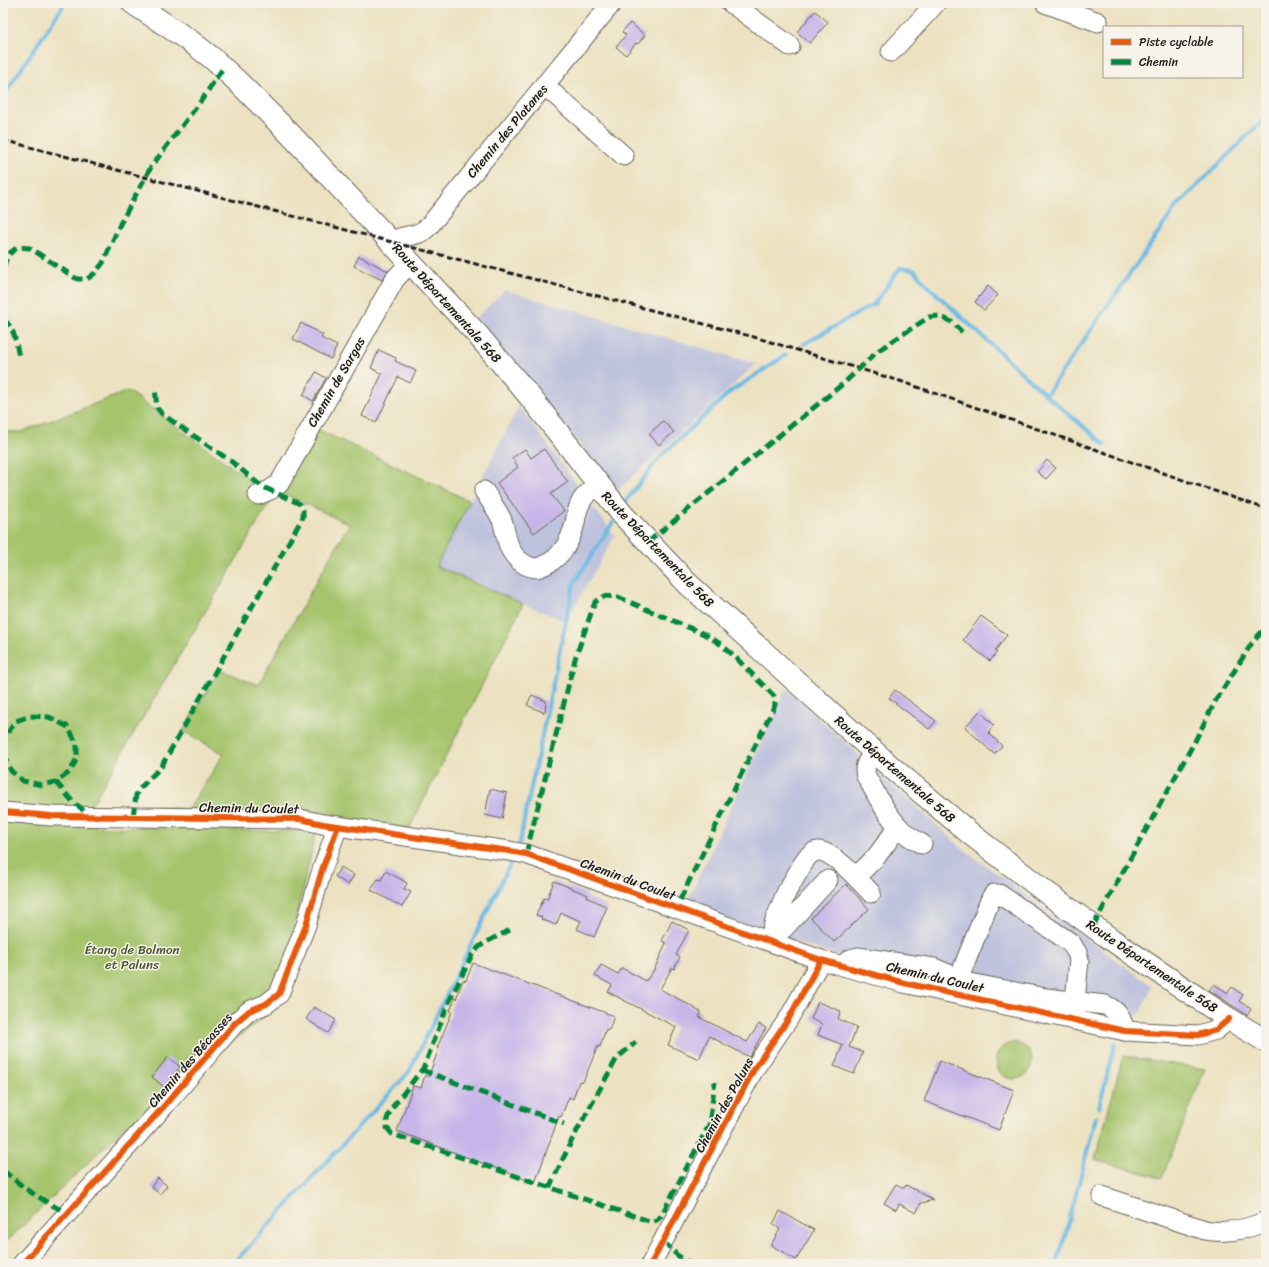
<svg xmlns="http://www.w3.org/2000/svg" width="1269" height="1267" viewBox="0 0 1269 1267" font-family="Sriracha,sans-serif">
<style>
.industrial{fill:#bfc2dd}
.green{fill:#a5c46c;stroke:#607044}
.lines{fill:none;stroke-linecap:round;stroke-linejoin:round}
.stream{stroke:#6bbae5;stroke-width:4}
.building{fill:#c7b5e9}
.minor-casing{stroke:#656156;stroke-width:21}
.major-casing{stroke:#656156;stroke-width:24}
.minor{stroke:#fff;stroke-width:19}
.major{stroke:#fff;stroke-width:22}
.rail{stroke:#1c1c1c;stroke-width:3;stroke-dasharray:6 3;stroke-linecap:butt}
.quiet{stroke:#00873e;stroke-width:5;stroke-dasharray:10 5;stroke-linecap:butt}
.cycleway-casing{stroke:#f7f3e8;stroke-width:8}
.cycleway{stroke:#e8590c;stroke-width:6}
.labels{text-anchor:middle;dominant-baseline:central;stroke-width:3;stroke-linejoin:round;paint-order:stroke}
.street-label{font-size:13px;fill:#1c1c1c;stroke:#f7f3e8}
.park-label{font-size:13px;fill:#4c5738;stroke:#f7f3e8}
</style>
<rect width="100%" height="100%" fill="#f7f3e8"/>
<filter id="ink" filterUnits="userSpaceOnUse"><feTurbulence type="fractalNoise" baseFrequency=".025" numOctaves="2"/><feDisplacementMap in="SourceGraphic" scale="8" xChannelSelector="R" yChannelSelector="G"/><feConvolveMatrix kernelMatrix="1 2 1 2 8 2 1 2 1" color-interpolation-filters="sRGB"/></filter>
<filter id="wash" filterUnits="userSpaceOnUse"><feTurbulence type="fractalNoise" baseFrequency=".012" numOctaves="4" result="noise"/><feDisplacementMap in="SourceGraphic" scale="16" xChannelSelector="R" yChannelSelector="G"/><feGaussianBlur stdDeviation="0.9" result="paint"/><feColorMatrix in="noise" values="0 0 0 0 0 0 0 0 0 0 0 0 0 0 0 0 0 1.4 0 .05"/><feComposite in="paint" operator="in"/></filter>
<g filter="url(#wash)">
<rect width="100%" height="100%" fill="#ece2c1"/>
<g class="industrial">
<path d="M505,290L756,364L618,490L476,318Z"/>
<path d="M519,406L615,536L566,621L523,604L436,566Z"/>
<path d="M786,689L962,848L1152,986L1140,1015L1117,1019L838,956L685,906Z"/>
</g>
<g class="green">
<path d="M128,391L273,497L79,826L316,832L275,1008L124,1128L3,1245V431L21,432Z"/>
<path d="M304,423L470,501L436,566L523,604L402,843L302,824L132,823L141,805L188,809L224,754L183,731L220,670L258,685L349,524L267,486Z"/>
<circle cx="1014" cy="1061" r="18"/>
<path d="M1123,1056L1205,1069L1162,1178L1095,1160Z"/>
</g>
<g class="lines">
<g class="stream">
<path d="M3,96L65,3"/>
<path d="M804,344L874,304L900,268L914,270L929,287L1046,395L1176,207L1266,117"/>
<path d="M1046,395L1105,445"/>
<path d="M625,502L660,457L730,392L786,355"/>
<path d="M519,845L574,583L613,522"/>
<path d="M1099,1107L1115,1044"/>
<path d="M233,1264L409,1072L513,858"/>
<path d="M1055,1264L1063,1244L1096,1117"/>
</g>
</g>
<g id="blocks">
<g class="building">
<path d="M815,11L828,22L810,43L797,32Z"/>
<path d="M630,23L645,35L638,44L636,43L626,55L616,47L626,35L622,32Z"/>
<path d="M359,256L388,271L382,280L354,266Z"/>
<path d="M988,286L998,295L984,310L975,302Z"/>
<path d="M301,323L323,335L321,338L337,346L331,359L293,339Z"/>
<path d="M379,350L396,358L395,361L416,371L410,383L398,377L376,423L362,416L382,374L371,368Z"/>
<path d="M316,372L326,378L313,401L303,395Z"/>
<path d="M663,421L674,432L659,445L649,434Z"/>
<path d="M525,449L531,458L544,449L568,482L551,494L564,511L534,533L497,483L518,467L512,458Z"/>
<path d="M1047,460L1056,468L1046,479L1037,472Z"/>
<path d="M981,616L1007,635L995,651L997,652L990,661L963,640Z"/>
<path d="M895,690L936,721L929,729L889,698Z"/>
<path d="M532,695L546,701L545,713L527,705Z"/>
<path d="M980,711L994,725L988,732L1002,746L994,754L965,727Z"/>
<path d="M490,789L507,793L502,819L485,815Z"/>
<path d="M341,867L354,875L348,885L335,876Z"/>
<path d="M386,871L407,883L404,889L411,892L402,907L371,890L378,879L381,880Z"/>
<path d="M554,881L588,895L587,897L607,907L594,937L577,929L581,921L561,913L556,925L541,919L542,917L536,915L544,898L547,899Z"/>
<path d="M846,884L869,909L834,942L811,918Z"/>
<path d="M672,921L689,930L676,955L680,957L674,969L672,968L660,989L695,1008V1009L701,1012L699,1017L747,1042L759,1024L766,1028L749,1057L709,1036L699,1059L668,1045L676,1027L608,992L612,985L595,976L601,965L618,974L622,968L646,981L654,970L666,943L662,941Z"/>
<path d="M473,963L614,1016L609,1030L606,1029L600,1047L598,1046L583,1082L579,1081L573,1099L569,1097L561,1117L559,1116L535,1183L397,1131L413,1086L421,1088L425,1075L428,1077L439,1049L437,1048L452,1012L450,1011L455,998L456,999L463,980L466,981Z"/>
<path d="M1214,984L1228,993L1232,987L1243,995L1239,1001L1251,1009L1247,1015L1209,990Z"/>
<path d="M818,1002L841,1011L838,1019L857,1027L849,1047L863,1052L854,1074L834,1066L843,1045L818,1035L822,1024L811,1019Z"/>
<path d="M314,1007L336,1020L328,1033L306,1019Z"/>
<path d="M168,1057L180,1067L164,1087L152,1077Z"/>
<path d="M940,1061L1014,1090L999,1130L924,1101Z"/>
<path d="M158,1178L167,1186L160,1194L151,1187Z"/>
<path d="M896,1184L904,1188L906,1185L934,1200L921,1203L916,1213L899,1204L896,1210L884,1203Z"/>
<path d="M780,1211L814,1230L796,1260L771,1245L780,1229L773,1224Z"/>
</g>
</g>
</g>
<g filter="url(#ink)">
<use href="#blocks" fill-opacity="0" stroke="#656156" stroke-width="1"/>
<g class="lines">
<g class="minor-casing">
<g id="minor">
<path d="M731,3L790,46"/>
<path d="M1045,3L1098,22"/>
<path d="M891,52L936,3"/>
<path d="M544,85L624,156"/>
<path d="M391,242C406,232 415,240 429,226L612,3"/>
<path d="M484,491C490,500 497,510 502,520C506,531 506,545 514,555C519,562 531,570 540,567C560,560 570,543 575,523C576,515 578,507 582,500C586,494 593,489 598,485"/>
<path d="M258,495L270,490L279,484L395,279L410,263"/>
<path d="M874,751C868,761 863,765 866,776C876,793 885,813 899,827C905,835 913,839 922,844"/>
<path d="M3,812L51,816L300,819L323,824L509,851L526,854L821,960L904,983L1125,1031L1198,1035L1216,1030L1229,1019"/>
<path d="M856,877L876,857L898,827"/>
<path d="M828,880L784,928L769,941L775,920L787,891L807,857C811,854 813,851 818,851C833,851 861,882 871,893"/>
<path d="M845,965C848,959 852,958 858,957L934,968L969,983L1046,998L1105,1005C1117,1010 1122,1018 1125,1031"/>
<path d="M959,978L991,898L994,894H999L1071,943L1077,953L1079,960L1075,1001"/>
<path d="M1102,1196L1205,1230C1227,1234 1246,1230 1266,1221"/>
<path d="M22,1264L165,1105L234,1024L249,1011L266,1004L279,994L306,925L322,870L338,826"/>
<path d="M651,1264L754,1069L789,1018L821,960"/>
</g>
</g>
<g class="major-casing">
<path id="major" d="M133,3L190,41L212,58L237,81L291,135L477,334L531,398L622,514L687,583L891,767L972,835L1047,893L1112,940L1229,1019L1266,1041"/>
</g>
<use href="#minor" class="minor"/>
<use href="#major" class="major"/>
<path class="rail" d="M3,140L754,337L903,382L1266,509"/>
<g class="quiet">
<path d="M3,268C8,253 13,245 30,248L77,279H87L95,273L103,263L120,224L151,167L203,98L223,68"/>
<path d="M3,319C15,327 16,344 19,357"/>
<path d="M648,542L844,383L879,350L929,317L939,316L952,322L962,332"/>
<path d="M3,747L6,735L16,721L30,716L49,717L68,727L77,744V758L70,772L56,782L42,785L23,781L11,771L3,751"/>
<path d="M56,782L73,802L81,808L88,816"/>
<path d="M133,817L136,795L139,789L161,767L303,517V510L300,504L261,486L232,462L162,414L157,408L155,388"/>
<path d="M526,854L575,659L595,602L605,596L618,597L704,634L719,643L732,654L775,697V705L676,908"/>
<path d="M1093,926L1195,741L1216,700L1252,643L1266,627"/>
<path d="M510,930L486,942L479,947L472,955L448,1004L424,1067L391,1109L387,1119V1128L392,1134L652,1222L657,1220L661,1216L709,1125L715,1082"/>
<path d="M422,1070L564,1124"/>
<path d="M3,1170C23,1188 44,1202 68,1213"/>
<path d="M549,1188L573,1138L617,1058L636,1042"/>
<path d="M663,1241L677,1255L691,1264"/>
</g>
<g class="cycleway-casing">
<g id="cycleway">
<path d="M3,812L51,816L300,819L323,824L509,851L526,854L821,960L904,983L1125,1031L1198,1035L1216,1030L1229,1019"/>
<path d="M22,1264L165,1105L234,1024L249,1011L266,1004L279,994L306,925L322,870L338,826"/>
<path d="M651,1264L754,1069L789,1018L821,960"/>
</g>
</g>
<use href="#cycleway" class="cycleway"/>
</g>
</g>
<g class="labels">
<g class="street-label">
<text transform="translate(507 131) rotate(-50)">Chemin des Platanes</text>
<text transform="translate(447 303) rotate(48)">Route Départementale 568</text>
<text transform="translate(336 382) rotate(-60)">Chemin de Sargas</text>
<text transform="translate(658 549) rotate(46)">Route Départementale 568</text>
<text transform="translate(895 769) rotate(41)">Route Départementale 568</text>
<text transform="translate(249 808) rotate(1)">Chemin du Coulet</text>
<text transform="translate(628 879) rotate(20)">Chemin du Coulet</text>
<text transform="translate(1152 966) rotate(34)">Route Départementale 568</text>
<text transform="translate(935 977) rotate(13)">Chemin du Coulet</text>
<text transform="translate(190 1060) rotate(-49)">Chemin des Bécasses</text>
<text transform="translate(724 1105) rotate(-61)">Chemin des Paluns</text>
</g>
<g class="park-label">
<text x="132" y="949">Étang de Bolmon<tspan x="132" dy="15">et Paluns</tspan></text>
</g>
</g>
<rect width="1269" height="1267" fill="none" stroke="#f7f3e8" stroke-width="16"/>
<rect x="1103" y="26" width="140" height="52" fill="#f7f3e8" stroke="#9f9d96"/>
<rect x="1111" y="39" width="20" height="6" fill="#e8590c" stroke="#9f9d96"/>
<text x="1139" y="46" font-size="12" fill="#1c1c1c">Piste cyclable</text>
<rect x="1111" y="59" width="20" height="6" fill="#00873e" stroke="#9f9d96"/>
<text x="1139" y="66" font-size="12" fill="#1c1c1c">Chemin</text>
</svg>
